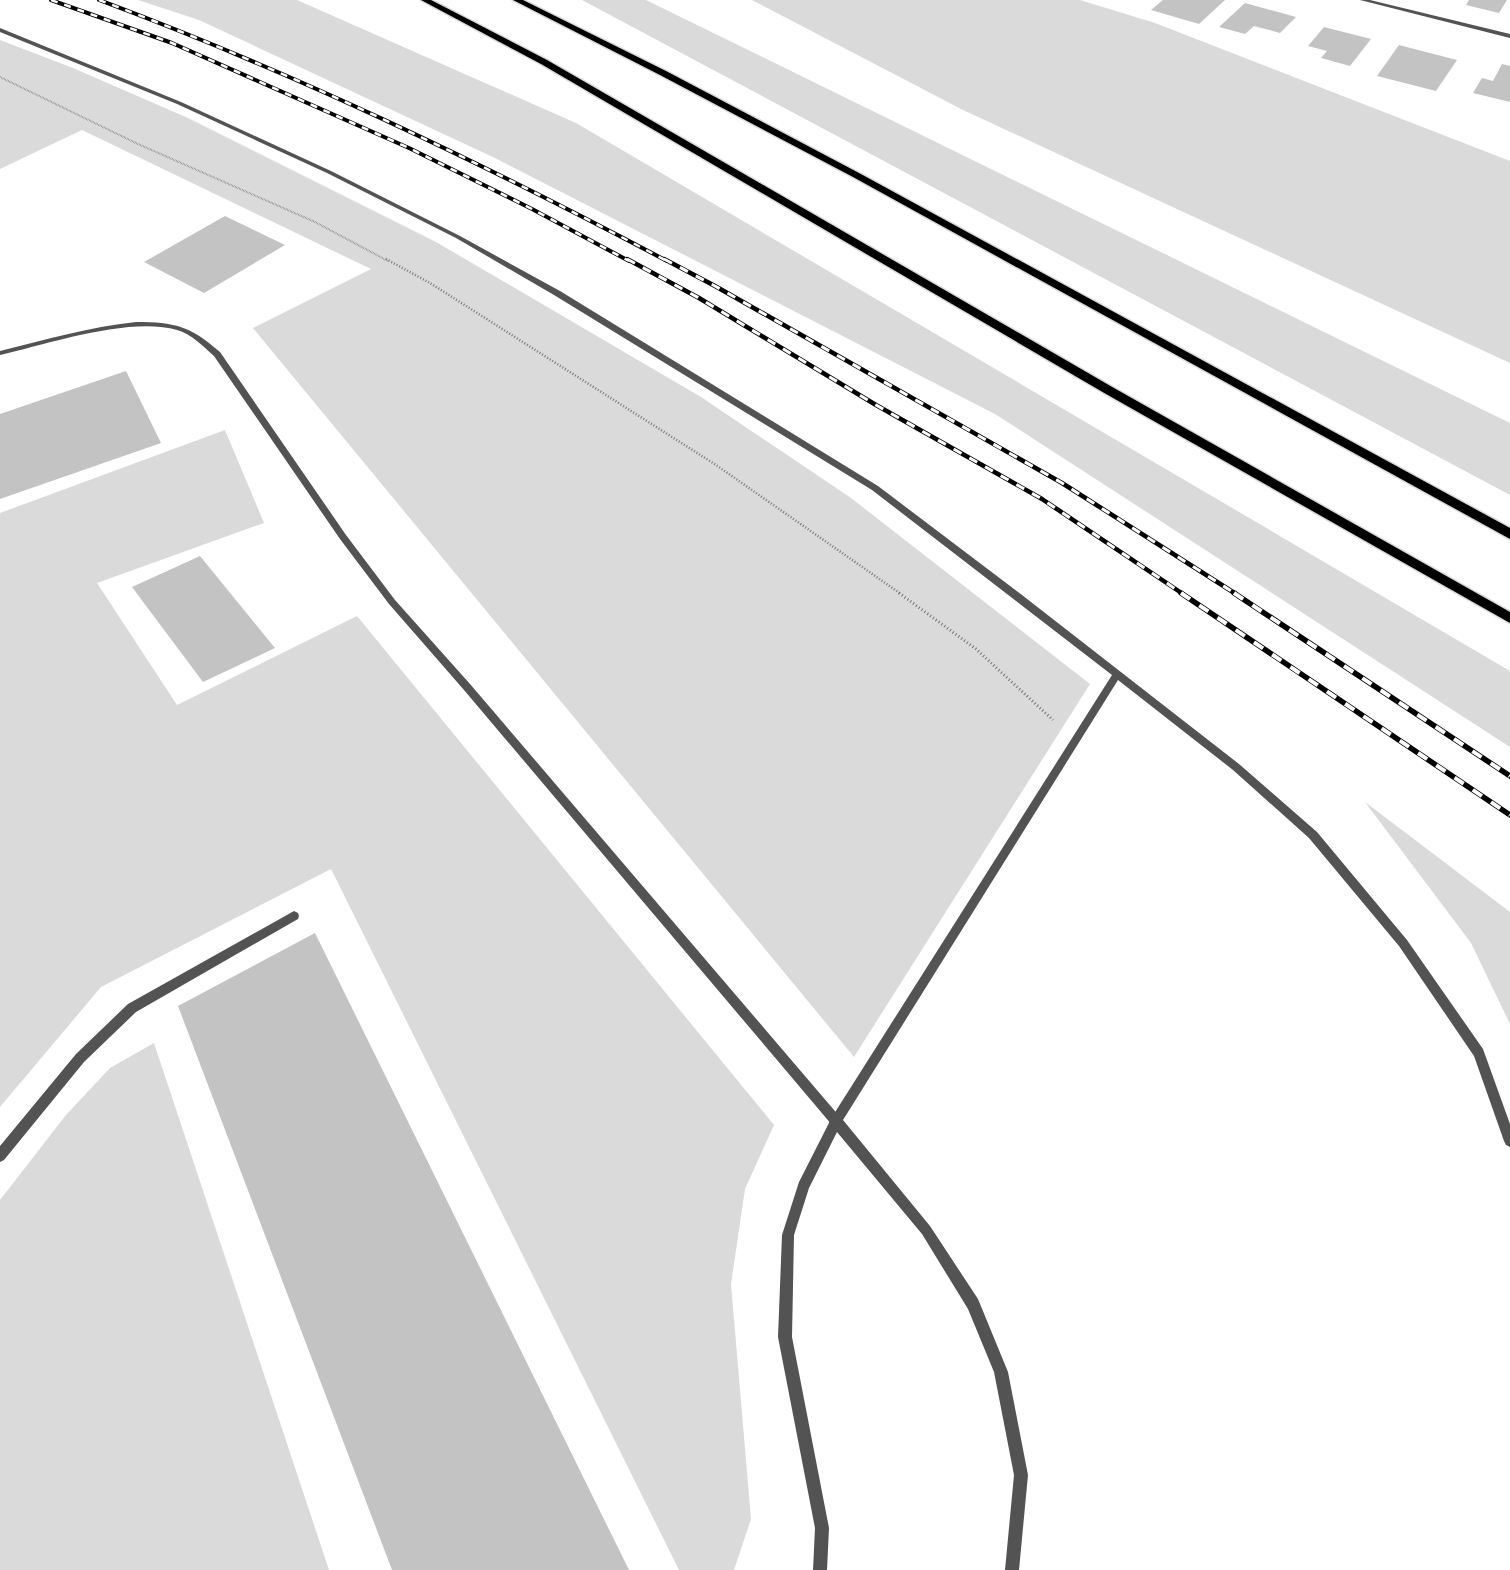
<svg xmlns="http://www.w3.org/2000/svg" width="1510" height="1570" viewBox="0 0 1510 1570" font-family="'Fira Sans Condensed',sans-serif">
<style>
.green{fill:#dadada}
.building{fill:#c3c3c3}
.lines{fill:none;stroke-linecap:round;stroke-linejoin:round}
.highway-casing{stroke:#dbdbdb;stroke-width:3}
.path-far2{stroke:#757575;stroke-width:2;stroke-dasharray:0.5 1;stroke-linecap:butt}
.path-far1{stroke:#757575;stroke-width:2.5;stroke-dasharray:1 2;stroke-linecap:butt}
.path{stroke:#757575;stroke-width:3;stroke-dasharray:1 2.5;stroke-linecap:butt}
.lane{fill:#535353;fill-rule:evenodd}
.street{fill:#535353;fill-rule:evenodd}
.highway{fill:#000;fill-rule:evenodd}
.rail-far2-casing{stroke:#000;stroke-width:4}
.rail-far1-casing{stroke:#000;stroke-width:4.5}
.rail-casing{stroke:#000;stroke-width:5.5}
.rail-far2{stroke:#fff;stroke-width:2.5;stroke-dasharray:7;stroke-linecap:butt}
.rail-far1{stroke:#fff;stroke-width:3;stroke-dasharray:9;stroke-linecap:butt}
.rail{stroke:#fff;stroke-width:4;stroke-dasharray:11;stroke-linecap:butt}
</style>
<rect width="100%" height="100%" fill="#fff"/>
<g class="green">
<path d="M138,0H297L576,123L1510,671V747L995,414L495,158L199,20Z"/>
<path d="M582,0H646L1510,423V495Z"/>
<path d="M752,0H1080L1155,23L1510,161V363L963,110Z"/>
<path d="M0,40L73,68L188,118L436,242L701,397L851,498L1090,684L854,1057L253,328L371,269L82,130L0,169Z"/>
<path d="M225,430L264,523L97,583L177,705L357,616L774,1125L745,1189L731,1284L751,1519L734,1570H679L331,869L101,987L0,1107V513Z"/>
<path d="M1365,802L1510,912V1024L1471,943Z"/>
<path d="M154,1043L329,1570H0V1200L66,1115L110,1068Z"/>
</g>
<g class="building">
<path d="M1163,0H1225L1199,24L1151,10Z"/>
<path d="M1469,0H1507L1499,13L1466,5Z"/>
<path d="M1245,3L1296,17L1280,33L1254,26L1245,34L1219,27Z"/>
<path d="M1324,27L1371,39L1350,66L1321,58L1327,51L1308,46Z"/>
<path d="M1399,45L1457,60L1436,91L1377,76Z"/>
<path d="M1502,64L1510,66V102L1473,93L1482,78L1493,81Z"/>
<path d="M225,216L285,245L204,293L144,262Z"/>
<path d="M126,371L161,443L0,499V414Z"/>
<path d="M200,556L275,648L203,682L132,587Z"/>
<path d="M315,933L629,1570H392L178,1006Z"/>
</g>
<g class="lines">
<g class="highway-casing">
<g id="highway">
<path d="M421,0H431L547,60L1114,388L1510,612V623L1106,394L541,64Z"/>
<path d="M513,0H523L666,71L859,173L1510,528V539L853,177L660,75Z"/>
</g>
</g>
<path class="path-far2" d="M0,77L138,144L315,222L388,261"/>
<path class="path-far1" d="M386,259L430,283L716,465L901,594"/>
<path class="path" d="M899,593L976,649L1053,720"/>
<path class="lane" d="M0,28L181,102L331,171L460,236L560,291L878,486L1022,595L1239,764L1317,832L1407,940L1483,1049L1510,1124V1147L1506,1145L1504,1141L1474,1056L1399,946L1309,838L1233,770L1118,680L843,1120L930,1226L978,1299L1008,1372L1028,1475L1019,1570H1005L1014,1475L994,1372L968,1309L922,1234L837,1132L809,1188L794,1235L792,1337L829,1528L827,1570H813L815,1528L778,1337L782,1235L799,1182L832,1117L1112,675L872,490L554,295L456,238L327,173L177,104L0,32Z"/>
<g class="street">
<path d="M1360,0H1370L1510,34V38Z"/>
<path d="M136,322C175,322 190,326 220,352L346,535L395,600L470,684L840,1117L842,1121L840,1125L836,1127L832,1125L464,690L389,604L340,539L214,356C203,346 191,334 177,330C131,316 47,344 0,355V351C45,340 89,327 136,322Z"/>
<path d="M294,911L298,913L299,916L298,919L136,1012L84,1062L4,1160L0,1162V1146L76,1054L128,1004Z"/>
</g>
<use href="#highway" class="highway"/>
<g class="rail-far2-casing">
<g id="rail-far2">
<path d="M51,0L172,43L409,148L532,209L629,261"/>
<path d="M99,0C295,73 482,163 667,261"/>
</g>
</g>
<g class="rail-far1-casing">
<g id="rail-far1">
<path d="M627,259L699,298L876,405L1042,499L1183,594"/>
<path d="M664,259L715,286L1062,483L1236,594"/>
</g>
</g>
<g class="rail-casing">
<g id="rail">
<path d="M1181,593L1510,815"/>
<path d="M1234,593L1510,776"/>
</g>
</g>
<use href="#rail-far2" class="rail-far2"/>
<use href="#rail-far1" class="rail-far1"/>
<use href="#rail" class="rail"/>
</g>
</svg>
